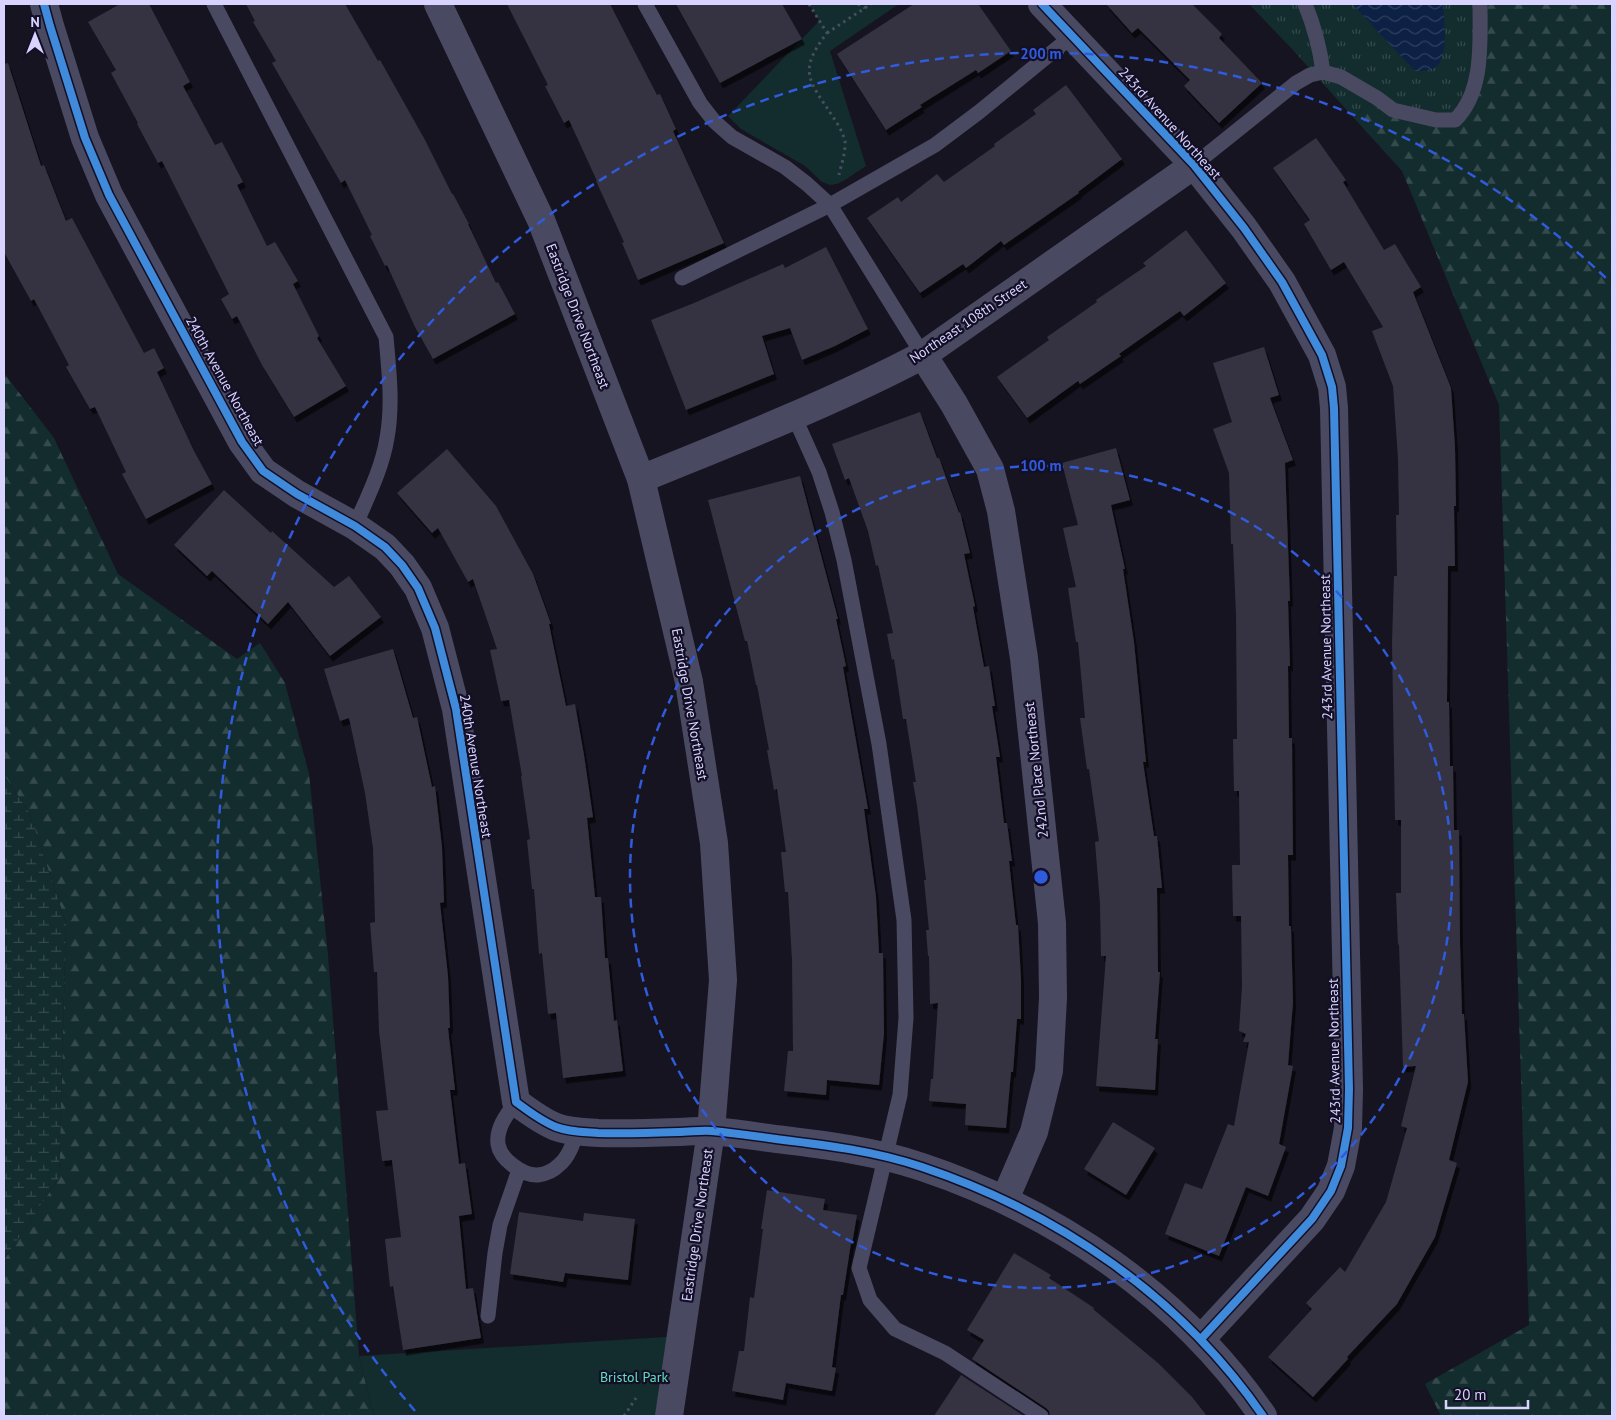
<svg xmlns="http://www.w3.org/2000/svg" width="1616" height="1420" viewBox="0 0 1616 1420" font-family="'PT Sans',sans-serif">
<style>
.grass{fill:url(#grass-tufts)}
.forest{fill:url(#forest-firs)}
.wetland{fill:url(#wetland-marsh)}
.green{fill:#132c2d}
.water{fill:url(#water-waves)}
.building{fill:#343243;filter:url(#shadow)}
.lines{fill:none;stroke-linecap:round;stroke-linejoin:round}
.path{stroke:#44505f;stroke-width:3;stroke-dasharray:2.5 4;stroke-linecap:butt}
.service{stroke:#4a4962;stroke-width:15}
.minor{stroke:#4a4962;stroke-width:28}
.cycleway-casing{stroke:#130f26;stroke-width:11}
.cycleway{stroke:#408adc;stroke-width:8}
.ring{fill:none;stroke:#305bdc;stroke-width:2.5;stroke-dasharray:9 6}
.labels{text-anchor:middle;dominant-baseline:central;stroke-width:4.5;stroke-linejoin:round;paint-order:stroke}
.street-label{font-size:14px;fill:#d9d4ff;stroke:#130f26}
.park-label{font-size:14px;fill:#5fe0c0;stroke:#130f26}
.centre{fill:#305bdc;stroke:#130f26;stroke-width:2.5}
.ring-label{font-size:15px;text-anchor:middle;font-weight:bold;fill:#305bdc;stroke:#130f26;stroke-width:4.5;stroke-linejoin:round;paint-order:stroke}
</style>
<defs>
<pattern id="grass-tufts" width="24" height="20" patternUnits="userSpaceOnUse" patternTransform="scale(1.25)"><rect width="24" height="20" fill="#132c2d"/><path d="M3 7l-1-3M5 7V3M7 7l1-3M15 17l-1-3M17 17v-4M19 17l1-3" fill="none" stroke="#354a4c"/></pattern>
<pattern id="forest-firs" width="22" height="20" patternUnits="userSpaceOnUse" patternTransform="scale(1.25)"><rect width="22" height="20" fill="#132c2d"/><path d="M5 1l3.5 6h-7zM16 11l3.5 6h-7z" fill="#354a4c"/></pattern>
<pattern id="wetland-marsh" width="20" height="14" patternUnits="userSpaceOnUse" patternTransform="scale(1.25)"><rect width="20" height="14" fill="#132c2d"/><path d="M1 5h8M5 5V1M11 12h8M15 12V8" fill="none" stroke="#354a4c"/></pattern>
<pattern id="water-waves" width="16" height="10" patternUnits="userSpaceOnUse" patternTransform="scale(1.25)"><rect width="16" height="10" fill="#0d2144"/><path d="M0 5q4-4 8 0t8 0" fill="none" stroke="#304060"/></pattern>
<filter id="shadow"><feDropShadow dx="3" dy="5.5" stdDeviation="0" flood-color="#0009"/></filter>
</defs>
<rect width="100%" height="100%" fill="#161421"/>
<path class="grass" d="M1249,4H1480L1476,81L1455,120L1377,98L1353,117L1293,50Z"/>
<g class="forest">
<path d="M1480,4H1612V1416H1441L1425,1384L1529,1325L1499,405L1402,171L1353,117L1377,98L1436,120L1465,111Z"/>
<path d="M4,373L54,438L118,574L237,659L260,643L285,683L309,774L328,955L359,1356L374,1416H4V1260L59,1178L66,923L29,812L4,775Z"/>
</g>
<path class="wetland" d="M4,775L29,812L66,923L59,1178L4,1260Z"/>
<g class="green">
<path d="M809,4H899L830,51L866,166L845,180L837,184L830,185L822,182L805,166L741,129L728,116L819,21Z"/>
<path d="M681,1336L669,1416H374L359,1356Z"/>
</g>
<path class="water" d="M1352,4H1443C1444,19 1449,54 1437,66C1432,71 1422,71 1415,71Z"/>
<g class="building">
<path d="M120,4H149L190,82L183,86L215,145L222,142L243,182L237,185L267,246L275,242L298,281L293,284L319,336L317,338L346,386L294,417L262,365L237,316L232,319L221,299L229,294L162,161L158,163L137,124L138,123L111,73L116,70L88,22Z"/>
<path d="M246,4H345L378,61L380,60L425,140L452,194H453L469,224H468L496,283L498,282L515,314L433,359L415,327L387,265L385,266L370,236L372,235L345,180L341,183L272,63L276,61L253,22L255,21Z"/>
<path d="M507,4H610L657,95L660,94L676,129L673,131L724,243L638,280L622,243L624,242L596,181H597L569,120L564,123L545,86L548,85Z"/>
<path d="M676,4H782L802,39L720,83Z"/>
<path d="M914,4H978L1011,51L978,73L976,70L920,105L922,107L886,130L837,54Z"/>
<path d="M1106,4H1192L1222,34L1219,38L1262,83L1219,123L1184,86L1190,80L1138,28L1132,33Z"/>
<path d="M8,63L41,166L44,165L66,221L72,218L144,353L154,348L164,368L157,372L194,451L212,484L146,519L122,474L126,472L95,407L90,409L66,367L69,365L34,299L31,301L4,252V64Z"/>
<path d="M1066,85L1122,159L1078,192L1079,193L1004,245L1001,241L966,268L963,264L920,293L867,218L898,197L901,202L937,174L944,182L995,146L994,144L1036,114L1033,110Z"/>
<path d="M1316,138L1346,180L1343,182L1384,250L1395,244L1421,287L1413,292L1451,388L1455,447L1456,506H1454L1455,566H1448L1447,702H1449L1450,766H1453L1454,830H1459L1460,943L1462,1014H1464L1468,1082L1449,1160L1457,1163L1435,1237L1397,1304L1347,1357L1348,1359L1313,1397L1268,1357L1312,1309L1306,1303L1340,1267L1345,1272L1386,1202L1407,1128L1401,1126L1416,1066L1403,1067L1399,944L1398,945L1396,893H1401V820H1395L1392,643L1394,576H1397L1396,515H1399L1398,459L1393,386L1372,331L1383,327L1344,262L1331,270L1304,224L1310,220L1273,168Z"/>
<path d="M1186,230L1226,283L1184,316L1180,311L1119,354L1121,356L1080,384L1078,381L1027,418L997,377L1049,340L1047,337L1097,302L1096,300L1146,266L1143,263Z"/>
<path d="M826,247L868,329L835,346L802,360L790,328L762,336L774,374L686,410L651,320L694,303L783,264L785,268Z"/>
<path d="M1264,347L1279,395L1270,398L1293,460L1285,463L1290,601H1288L1290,666H1288L1289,738H1292L1293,855H1288L1289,926H1291L1293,1002L1288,1065L1293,1066L1279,1144L1286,1147L1268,1196L1246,1187L1219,1256L1165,1234L1185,1183L1202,1189L1228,1124L1234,1126L1249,1042H1243L1246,1034L1239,1031L1242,987L1241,916H1233L1232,865H1240L1239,791H1234L1233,739H1237L1236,615L1233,544H1231L1229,473L1213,429L1232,422L1213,363Z"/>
<path d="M920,412L937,458H939L959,513L960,512L970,553L964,554L975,606L973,607L984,667L989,666L995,706H992L1000,757H996L1004,823H1007L1012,861H1009L1016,925H1018L1021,979V1019H1017L1013,1072H1011L1006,1128L965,1125L966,1104L929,1101L931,1079H933L938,1003L930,1004L929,956H928L926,930H929L924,880H926L917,805L913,782H916L906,719H903L894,659L892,660L887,634L893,633L878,565L876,566L868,531L849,478L845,480L832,444Z"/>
<path d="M1116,448L1130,500L1111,505L1125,569H1123L1134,642L1146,762H1143L1154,836H1157L1162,888H1157L1158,972H1160L1155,1039H1158L1155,1090L1096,1086L1106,956H1101L1100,904L1095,842L1099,841L1089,769H1087L1080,718H1085L1078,642H1076L1068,588L1076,587L1063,528L1078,525L1062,463Z"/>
<path d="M447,449L496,506L533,574L551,624H549L566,706L575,704L584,755L593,817L587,818L595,897H601L605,958H608L614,1021L617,1020L623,1071L563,1078L556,1013L548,1014L542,953L539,954L534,889H532L527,840L530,839L521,776H522L509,700L501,701L490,650L497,649L473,579L468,582L438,528L432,533L397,493Z"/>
<path d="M800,476L838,619H836L846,666L843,667L868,809H864L876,897L879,953H883L884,1033L879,1085L827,1080L826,1095L784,1091L788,1051H793L792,960L788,892H785L781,852H786L777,789L774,790L767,750H769L757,685H756L747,641H745L708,500Z"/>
<path d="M224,490L271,533L272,531L334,587L349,576L381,617L330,656L288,602L268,624L212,571L207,576L174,545Z"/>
<path d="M393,649L413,718L417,717L432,787L435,786L442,847L444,902L440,903L448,976L450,1028H448L455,1090H450L459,1164L465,1163L472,1214L459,1216L466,1289L473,1288L481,1338L403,1350L393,1286L390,1287L385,1239L401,1237L392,1160L382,1161L376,1111L388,1110L379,1031L377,972H374L370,923L375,922L373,848L365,793L349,718L340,721L324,669Z"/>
<path d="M1113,1122L1155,1148L1126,1195L1084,1169Z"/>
<path d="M767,1190L825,1199L823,1210L857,1215L852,1244L851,1243L843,1295H841L832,1367L836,1368L832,1391L786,1383L783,1400L732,1391L739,1351H744L750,1297L754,1298L763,1229H761Z"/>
<path d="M519,1212L583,1221L584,1213L635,1219L628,1280L565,1273L563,1282L510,1274Z"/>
<path d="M1014,1253L1051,1275L1049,1278L1094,1308L1093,1309L1158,1363L1192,1397L1207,1416H1050L1049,1411L1046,1408L972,1359L984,1340L967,1330Z"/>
<path d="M961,1375L1024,1416H934Z"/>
</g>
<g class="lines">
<g class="path">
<path d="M809,4L827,33C797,72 809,80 833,117C838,124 843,133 845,141C846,152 841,165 839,175"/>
<path d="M858,4L865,8"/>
<path d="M827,33L871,4"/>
<path d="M624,1416L636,1398"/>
</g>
<g class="service">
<path d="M214,4L386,337C389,371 393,405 387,438C382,469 367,498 355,526"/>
<path d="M645,4L700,103L714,121L732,137L785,167L807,184L830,205L923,355"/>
<path d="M1305,4C1314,26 1320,48 1323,72"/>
<path d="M1194,165L1296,83L1310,75L1323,72L1341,77L1377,98L1393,110L1436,120H1455C1484,92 1480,42 1480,4"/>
<path d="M682,278L830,205L935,145L979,112L1072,36"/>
<path d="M794,416L819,472L832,512L844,560L879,744L904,920L906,1018L900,1095L859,1268L870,1300L895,1329L945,1353L1041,1416"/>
<path d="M516,1102C507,1114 496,1128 498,1144C500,1159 523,1176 538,1175C546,1174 553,1171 559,1165C569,1157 573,1143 577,1132"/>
<path d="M488,1316L495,1253L500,1225L519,1170"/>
</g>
<g class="minor">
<path d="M44,4L50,26L85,138L109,195L242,442L263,471L297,494L355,526L385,547L402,565L418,588L435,628L456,709L516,1102C528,1111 541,1121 556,1127C569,1132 584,1132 598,1133C624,1134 651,1133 678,1132C690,1132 701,1130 712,1131C734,1133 755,1136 776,1139C825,1145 875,1151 922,1167C1059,1213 1181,1297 1263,1416"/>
<path d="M438,4L541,220L641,479L689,682L714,843L723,980L711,1131L669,1416"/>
<path d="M1042,4L1194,165L1244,228L1282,282L1322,355L1332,387L1334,408L1349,1089L1348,1128L1341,1166L1331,1191L1312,1219L1201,1339"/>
<path d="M923,355L954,404L990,469L1001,511L1024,658L1052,923L1053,998L1049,1071L1034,1132L1005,1199"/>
<path d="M641,479C736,440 832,403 923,355L1194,165"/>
</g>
<g class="cycleway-casing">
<g id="cycleway">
<path d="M44,4L50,26L85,138L109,195L242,442L263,471L297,494L355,526L385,547L402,565L418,588L435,628L456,709L516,1102C528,1111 541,1121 556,1127C569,1132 584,1132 598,1133C624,1134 651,1133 678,1132C690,1132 701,1130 712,1131C734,1133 755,1136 776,1139C825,1145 875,1151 922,1167C1059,1213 1181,1297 1263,1416"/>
<path d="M1042,4L1194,165L1244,228L1282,282L1322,355L1332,387L1334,408L1349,1089L1348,1128L1341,1166L1331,1191L1312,1219L1201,1339"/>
</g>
</g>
<use href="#cycleway" class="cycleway"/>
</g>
<g class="ring">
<circle cx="1041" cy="877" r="411"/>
<path d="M415 1411A823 823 0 0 1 1608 280"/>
</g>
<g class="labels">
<g class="street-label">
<text transform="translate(1170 123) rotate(48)">243rd Avenue Northeast</text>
<text transform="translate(578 316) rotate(69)">Eastridge Drive Northeast</text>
<text transform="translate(968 321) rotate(-34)">Northeast 108th Street</text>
<text transform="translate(225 381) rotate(61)">240th Avenue Northeast</text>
<text transform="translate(1326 647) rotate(-91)">243rd Avenue Northeast</text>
<text transform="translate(690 704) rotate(80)">Eastridge Drive Northeast</text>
<text transform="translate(476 766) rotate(81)">240th Avenue Northeast</text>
<text transform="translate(1036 770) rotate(-96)">242nd Place Northeast</text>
<text transform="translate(1334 1051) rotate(-91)">243rd Avenue Northeast</text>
<text transform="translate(697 1225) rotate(-82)">Eastridge Drive Northeast</text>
</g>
<g class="park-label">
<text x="634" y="1377">Bristol Park</text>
</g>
</g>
<circle cx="1041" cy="877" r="8" class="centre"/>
<g class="ring-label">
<text x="1041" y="59">200 m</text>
<text x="1041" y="471">100 m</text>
</g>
<rect width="1616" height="1420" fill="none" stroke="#d9d4ff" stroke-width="10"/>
<g transform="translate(35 35)" stroke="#130f26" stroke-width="4" paint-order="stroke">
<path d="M0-4L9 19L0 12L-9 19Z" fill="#d9d4ff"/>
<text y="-8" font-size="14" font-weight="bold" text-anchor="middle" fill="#d9d4ff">N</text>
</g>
<path d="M1446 1400v8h82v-8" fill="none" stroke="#d9d4ff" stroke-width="2.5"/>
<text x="1454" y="1400" font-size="15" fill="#d9d4ff" stroke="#130f26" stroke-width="4" paint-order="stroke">20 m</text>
</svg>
